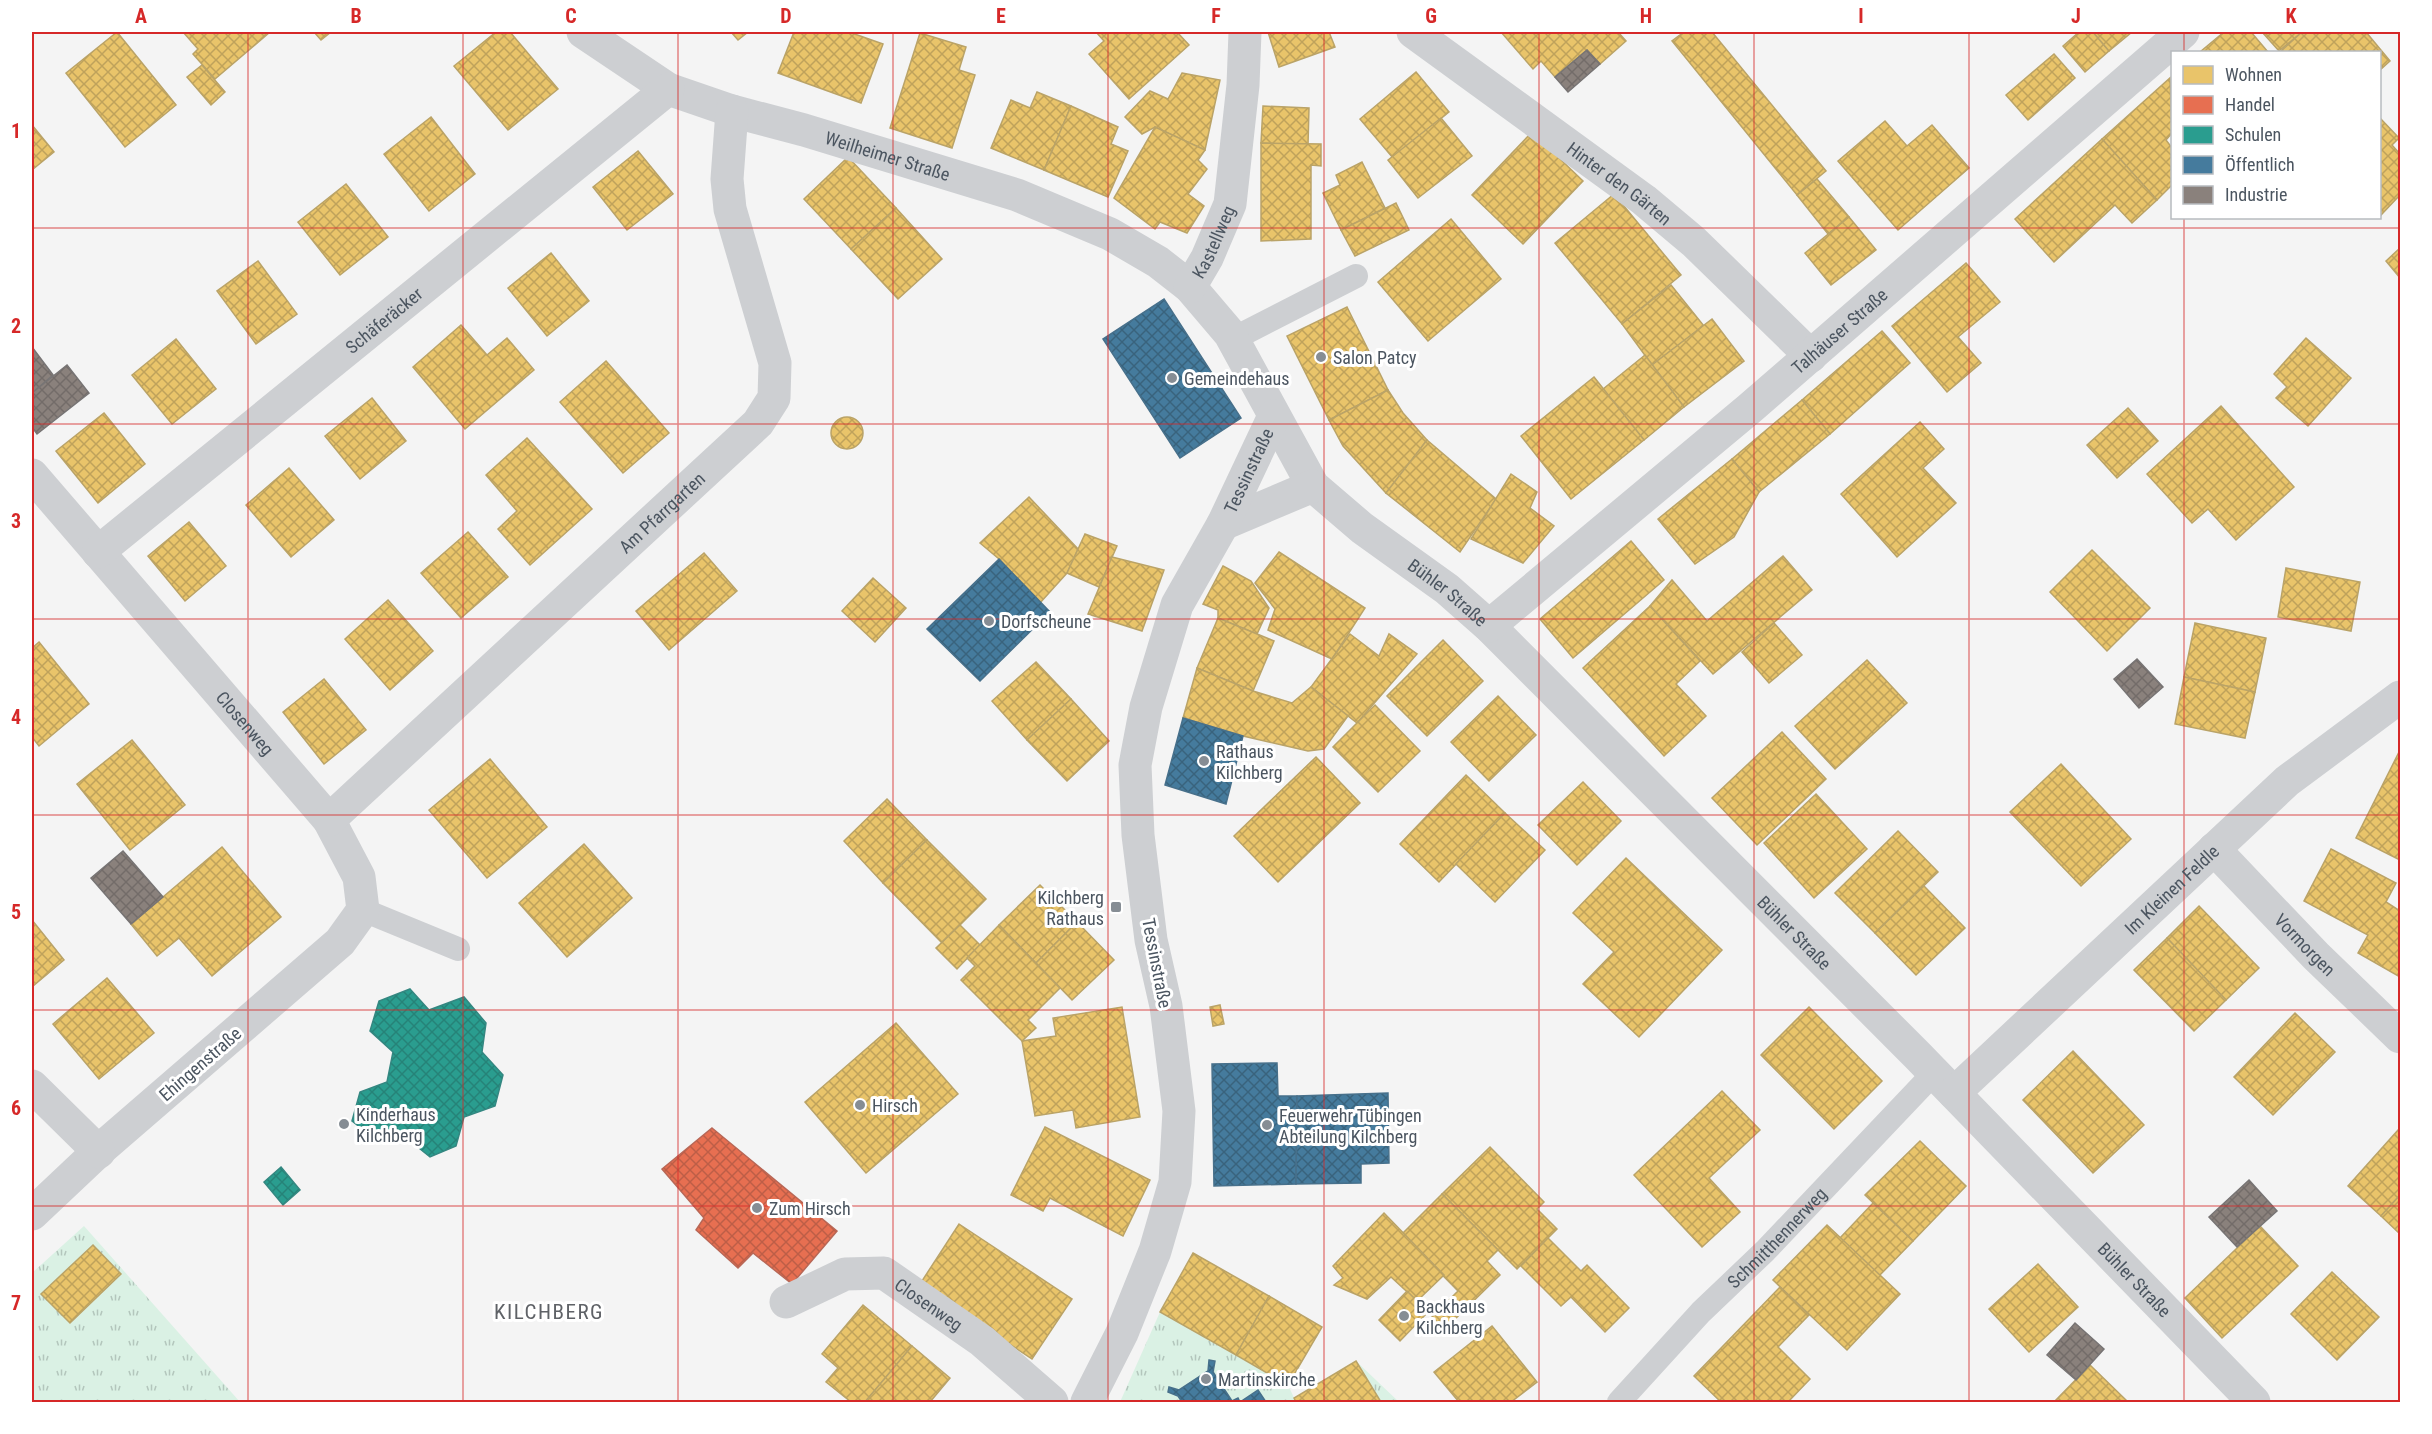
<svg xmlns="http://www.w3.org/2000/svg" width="2432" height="1434" viewBox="0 0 2432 1434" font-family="'Roboto Condensed',sans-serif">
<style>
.grass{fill:url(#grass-tufts)}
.homes{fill:url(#homes-cross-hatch);stroke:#baa367;stroke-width:1.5}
.shops{fill:url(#shops-cross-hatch);stroke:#b86756;stroke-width:1.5}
.schools{fill:url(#schools-cross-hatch);stroke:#348781;stroke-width:1.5}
.public{fill:url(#public-cross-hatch);stroke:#47708b;stroke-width:1.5}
.industry{fill:url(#industry-cross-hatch);stroke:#777474;stroke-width:1.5}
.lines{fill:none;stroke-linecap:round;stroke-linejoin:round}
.lane{stroke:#cdcfd2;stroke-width:24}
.street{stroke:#cdcfd2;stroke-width:33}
.grid{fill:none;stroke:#d62828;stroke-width:1.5;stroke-opacity:0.55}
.poi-dot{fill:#868d94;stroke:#fff;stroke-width:2}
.labels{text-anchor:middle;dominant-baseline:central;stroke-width:6;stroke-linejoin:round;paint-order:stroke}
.street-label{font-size:18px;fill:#4b5560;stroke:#fff}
.poi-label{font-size:18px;fill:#4b5560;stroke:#fff;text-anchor:start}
.quarter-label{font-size:21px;letter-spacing:1.5px;fill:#5f6267;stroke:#fff}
.neatline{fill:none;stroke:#d62828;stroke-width:2}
.grid-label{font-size:20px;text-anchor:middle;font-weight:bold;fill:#d62828}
</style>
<defs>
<pattern id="grass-tufts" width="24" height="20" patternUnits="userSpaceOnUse" patternTransform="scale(1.5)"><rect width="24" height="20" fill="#daf1e4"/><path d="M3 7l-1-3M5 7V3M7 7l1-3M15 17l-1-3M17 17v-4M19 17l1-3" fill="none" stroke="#b3c6bc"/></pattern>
<pattern id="homes-cross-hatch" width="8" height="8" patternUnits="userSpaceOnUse" patternTransform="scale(1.5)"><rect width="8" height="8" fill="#e9c46a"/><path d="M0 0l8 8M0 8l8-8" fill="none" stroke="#bfa25b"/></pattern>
<pattern id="shops-cross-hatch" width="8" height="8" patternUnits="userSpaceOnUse" patternTransform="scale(1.5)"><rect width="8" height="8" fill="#e76f51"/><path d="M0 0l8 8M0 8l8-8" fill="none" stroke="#bd5e47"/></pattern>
<pattern id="schools-cross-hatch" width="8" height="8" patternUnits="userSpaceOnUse" patternTransform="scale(1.5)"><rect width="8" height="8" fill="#2a9d8f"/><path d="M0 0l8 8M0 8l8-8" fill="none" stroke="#268378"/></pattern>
<pattern id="public-cross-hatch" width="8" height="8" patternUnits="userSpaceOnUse" patternTransform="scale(1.5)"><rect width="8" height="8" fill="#457b9d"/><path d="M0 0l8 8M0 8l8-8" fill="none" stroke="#39637d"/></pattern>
<pattern id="industry-cross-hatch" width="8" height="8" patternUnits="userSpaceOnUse" patternTransform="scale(1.5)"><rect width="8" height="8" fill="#8a817c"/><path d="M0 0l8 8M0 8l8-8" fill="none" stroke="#736c69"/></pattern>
</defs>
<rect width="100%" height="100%" fill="#f4f4f4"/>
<g class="grass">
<path d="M84,1226L240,1402H32V1273Z"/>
<path d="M1160,1312L1288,1385L1296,1402H1120Z"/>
<path d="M1356,1361L1399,1402H1381Z"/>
</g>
<g class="homes">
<path d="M117,32L176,105L125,147L66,73Z"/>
<path d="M183,32H270L215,79L193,54L198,49Z"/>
<path d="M314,32H331L321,40Z"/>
<path d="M496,32H510L558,89L508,130L454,66Z"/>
<path d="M731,32H748L738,40Z"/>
<path d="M794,32H849L883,44L861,103L778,73Z"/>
<path d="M1096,32H1177L1189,45L1129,99L1089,54L1104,41Z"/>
<path d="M1268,32H1329L1335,47L1279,67Z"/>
<path d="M1501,32H1618L1626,41L1600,64L1587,50L1555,77L1541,61L1533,69Z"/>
<path d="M1684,32H1712L1826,171L1797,195L1672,41Z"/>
<path d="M2079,32H2093L2109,51L2085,72L2063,46Z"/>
<path d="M2093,32H2132L2109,51Z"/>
<path d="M2224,32H2251L2268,52H2200Z"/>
<path d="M2262,32H2302L2279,51Z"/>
<path d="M2302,32H2366L2390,61L2380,70V52H2280Z"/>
<path d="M920,33L966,47L959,70L975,75L952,148L890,128Z"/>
<path d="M2054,54L2075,78L2028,120L2006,95Z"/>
<path d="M202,65L225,92L211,105L187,77Z"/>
<path d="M1416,72L1449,112L1393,158L1360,119Z"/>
<path d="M1182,73L1220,80L1205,150L1155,127L1142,134L1125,117L1150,91L1168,99Z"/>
<path d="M2170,78L2172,133L2166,140L2172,148V185L2157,200L2102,139Z"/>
<path d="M1037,92L1071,106L1044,170L991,148L1011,100L1030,108Z"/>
<path d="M1071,106L1118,127L1111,144L1128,151L1108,197L1044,170Z"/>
<path d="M1263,106L1309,108L1308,145L1261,143Z"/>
<path d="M431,117L475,174L429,211L384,154Z"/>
<path d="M1441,118L1472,156L1418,198L1388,160Z"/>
<path d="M2380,118L2399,138L2392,145L2400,154V195L2380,216Z"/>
<path d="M1885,121L1907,146L1932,125L1969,168L1898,230L1838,161Z"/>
<path d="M32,125L54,152L32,170Z"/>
<path d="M1155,127L1205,150L1198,160L1207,169L1188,194L1204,206L1187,233L1160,222L1155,229L1114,198Z"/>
<path d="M1532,132L1583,181L1523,244L1472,195Z"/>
<path d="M2102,139L2157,200L2132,223L2115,205L2054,262L2015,219Z"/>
<path d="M1261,143L1321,144V166L1311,165V239L1261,241Z"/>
<path d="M638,151L673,194L627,230L593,187Z"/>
<path d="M848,157L896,208L851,249L804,199Z"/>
<path d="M1362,162L1385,208L1341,230L1323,193L1340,185L1336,175Z"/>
<path d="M1817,179L1849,217L1828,234L1797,195Z"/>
<path d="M346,184L388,237L340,275L298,222Z"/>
<path d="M1614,194L1681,275L1622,324L1555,243Z"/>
<path d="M1396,203L1409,230L1355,256L1341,230Z"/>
<path d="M896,208L942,259L898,299L851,249Z"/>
<path d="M1849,217L1876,250L1831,285L1805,253Z"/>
<path d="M1451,219L1501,279L1428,341L1378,282Z"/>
<path d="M2400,248V278L2386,261Z"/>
<path d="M551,253L589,301L547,336L508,288Z"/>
<path d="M258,261L297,314L256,344L217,291Z"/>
<path d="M1966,263L2000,302L1958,337L1981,363L1947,392L1892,326Z"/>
<path d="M1671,285L1704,326L1652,365L1622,324Z"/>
<path d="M1347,307L1388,390L1329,420L1287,336Z"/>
<path d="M1712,319L1744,361L1684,407L1652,365Z"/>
<path d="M461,325L487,355L507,338L534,370L465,429L413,367Z"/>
<path d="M1882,331L1910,363L1830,434L1802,400Z"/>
<path d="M2306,338L2351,378L2308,426L2276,398L2287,387L2274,374Z"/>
<path d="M176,339L216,389L172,424L132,375Z"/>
<path d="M1645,355L1684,407L1644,440L1603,389Z"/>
<path d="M606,361L669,433L623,473L560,402Z"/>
<path d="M1594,377L1644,440L1571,499L1521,436Z"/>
<path d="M1388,390L1403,413L1427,440L1386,493L1343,446L1329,420Z"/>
<path d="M372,398L406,441L360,479L325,436Z"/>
<path d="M1802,400L1830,434L1759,492L1732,459Z"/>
<path d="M2221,406L2294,487L2236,540L2208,509L2192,523L2147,474Z"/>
<path d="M2128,408L2158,441L2117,478L2087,445Z"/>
<path d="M104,413L145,464L98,503L56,451Z"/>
<circle cx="847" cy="433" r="16"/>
<path d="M1920,422L1944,449L1923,468L1956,503L1897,557L1841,494Z"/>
<path d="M527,438L592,509L530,565L498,529L517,511L486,475Z"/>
<path d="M1427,440L1496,499L1460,552L1386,493Z"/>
<path d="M1732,459L1759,492L1734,537L1695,564L1658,519Z"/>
<path d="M289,468L334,520L291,557L246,505Z"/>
<path d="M1511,474L1537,492L1530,508L1554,526L1523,563L1471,539Z"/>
<path d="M1029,497L1078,549L1067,573L1040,603L999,559L980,543Z"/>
<path d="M189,522L226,566L185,601L148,556Z"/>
<path d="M468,532L508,577L461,618L421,573Z"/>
<path d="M1085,534L1117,546L1099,587L1067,573Z"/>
<path d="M1631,541L1664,580L1573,658L1540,619Z"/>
<path d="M2092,550L2150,608L2107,651L2050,592Z"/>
<path d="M1279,552L1365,608L1332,659L1268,630L1275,609L1255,583Z"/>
<path d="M704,553L737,591L669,650L636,611Z"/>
<path d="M1783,556L1812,590L1713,674L1650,606L1672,580L1707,621Z"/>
<path d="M1112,557L1164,570L1142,631L1088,614Z"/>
<path d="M1223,566L1251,581L1269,608L1257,634L1218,618V610L1203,604Z"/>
<path d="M2286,568L2360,582L2351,631L2278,617Z"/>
<path d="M873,578L906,608L875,642L842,611Z"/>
<path d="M388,600L433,651L390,690L345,639Z"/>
<path d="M1650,606L1700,661L1676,684L1706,716L1664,756L1583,668Z"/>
<path d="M1218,618L1274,641L1253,691L1197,668Z"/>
<path d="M1774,623L1802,655L1769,683L1742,652Z"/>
<path d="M2195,623L2266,638L2255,692L2184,677Z"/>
<path d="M1350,634L1379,656L1389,634L1417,654L1357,723L1311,687Z"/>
<path d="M1443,640L1483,681L1427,736L1387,696Z"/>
<path d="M39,642L89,704L39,746L32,737V648Z"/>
<path d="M1867,660L1907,703L1835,769L1795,726Z"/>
<path d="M1036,662L1071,699L1027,740L992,701Z"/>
<path d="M1197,668L1253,691L1292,703L1311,687L1348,716L1324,749L1308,751L1243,736L1183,718Z"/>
<path d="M2184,677L2255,692L2245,738L2175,724Z"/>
<path d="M324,679L366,730L324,764L283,712Z"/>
<path d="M1498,696L1536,735L1489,781L1451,742Z"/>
<path d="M1071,699L1109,741L1067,781L1027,740Z"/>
<path d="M1375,705L1420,751L1378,792L1333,747Z"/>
<path d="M1782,732L1826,779L1757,845L1712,798Z"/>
<path d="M132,740L185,805L130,850L77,784Z"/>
<path d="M2399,752H2400V860L2356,838Z"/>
<path d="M1316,757L1360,803L1278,882L1234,836Z"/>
<path d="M490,759L547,827L487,878L429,810Z"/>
<path d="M2061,764L2131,839L2081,886L2010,812Z"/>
<path d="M1466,775L1505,813L1439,882L1400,844Z"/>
<path d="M1583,782L1621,821L1577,865L1538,825Z"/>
<path d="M1816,794L1867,849L1814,898L1764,843Z"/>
<path d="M887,799L927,840L883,883L844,841Z"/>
<path d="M1505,813L1545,850L1495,902L1456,864Z"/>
<path d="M1898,831L1938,872L1875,933L1835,893Z"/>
<path d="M927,840L986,899L942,943L883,883Z"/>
<path d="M584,844L632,898L567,957L519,903Z"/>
<path d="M222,847L281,917L212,976L179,938L157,956L131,924Z"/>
<path d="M2331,849L2396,883L2386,902L2400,911V977L2358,953L2368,935L2304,901Z"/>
<path d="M1626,858L1722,950L1639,1037L1583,984L1614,952L1573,913Z"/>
<path d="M1040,885L1077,922L1036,963L999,925Z"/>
<path d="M1924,886L1965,928L1916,975L1875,933Z"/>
<path d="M2199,906L2259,968L2226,1000L2167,938Z"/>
<path d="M32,920L64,960L32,987Z"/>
<path d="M1077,922L1114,960L1072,1000L1036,963Z"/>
<path d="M960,925L980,945L957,969L936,948Z"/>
<path d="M999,925L1060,988L1028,1020L1036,1028L1022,1041L961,980L975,966L967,958Z"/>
<path d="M2167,938L2226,1000L2194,1031L2134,970Z"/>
<path d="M107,978L154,1033L99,1079L53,1024Z"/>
<path d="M1220,1005L1224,1024L1213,1026L1210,1007Z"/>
<path d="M1122,1007L1140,1117L1076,1128L1073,1110L1035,1116L1022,1041L1056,1036L1053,1018Z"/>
<path d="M1809,1007L1882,1081L1834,1129L1761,1055Z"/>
<path d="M2295,1013L2335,1052L2273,1115L2234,1077Z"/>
<path d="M896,1023L958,1094L866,1173L805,1102Z"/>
<path d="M2073,1051L2144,1125L2093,1173L2023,1100Z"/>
<path d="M1722,1091L1760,1130L1709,1178L1740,1212L1702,1247L1634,1175Z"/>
<path d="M1045,1127L1150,1180L1123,1236L1050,1198L1043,1211L1011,1195Z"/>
<path d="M2399,1129L2400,1195L2381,1216L2348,1186Z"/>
<path d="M1920,1141L1966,1186L1913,1241L1865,1195Z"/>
<path d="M1490,1147L1544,1202L1537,1209L1557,1229L1517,1269L1442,1194Z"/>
<path d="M1442,1194L1498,1250L1487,1261L1500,1275L1445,1329L1432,1317L1458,1291L1402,1234Z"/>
<path d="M2400,1195V1234L2381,1216Z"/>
<path d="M1873,1203L1913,1241L1879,1276L1840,1238Z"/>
<path d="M1384,1213L1444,1275L1417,1301L1391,1277L1367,1299L1334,1285L1343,1278L1333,1266Z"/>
<path d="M959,1224L1072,1299L1032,1359L920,1284Z"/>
<path d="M1827,1225L1900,1294L1847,1350L1773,1280Z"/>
<path d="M2260,1226L2298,1266L2222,1338L2185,1298Z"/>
<path d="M1548,1238L1581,1271L1587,1265L1629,1308L1605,1332L1571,1297L1561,1306L1521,1266Z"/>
<path d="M93,1245L121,1274L70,1323L41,1294Z"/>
<path d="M1193,1253L1269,1296L1236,1355L1160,1312Z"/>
<path d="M2038,1264L2078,1307L2029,1352L1989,1309Z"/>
<path d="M2332,1272L2379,1317L2337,1360L2291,1314Z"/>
<path d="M1780,1287L1809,1315L1778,1347L1810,1379L1788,1402H1721L1694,1376Z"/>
<path d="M1407,1291L1428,1312L1400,1341L1379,1320Z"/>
<path d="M1269,1296L1322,1327L1288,1385L1236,1355Z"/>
<path d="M863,1305L912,1346L865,1402H851L826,1382L838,1368L822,1354Z"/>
<path d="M1492,1326L1537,1382L1511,1402H1459L1434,1372Z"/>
<path d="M912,1346L950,1378L930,1402H865Z"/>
<path d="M1356,1361L1381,1402H1296L1294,1398Z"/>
<path d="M2090,1365L2128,1402H2054Z"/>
</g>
<path class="shops" d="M712,1128L837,1231L792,1284L753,1253L738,1268L696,1230L704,1218L662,1169Z"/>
<g class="schools">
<path d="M410,989L429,1010L464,997L486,1023L482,1052L503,1075L495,1106L464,1117L456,1146L430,1157L404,1136L380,1143L352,1121L360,1092L387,1082L393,1052L370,1031L379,1001Z"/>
<path d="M281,1167L300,1190L283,1205L264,1182Z"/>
</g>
<g class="public">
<path d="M1164,299L1241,418L1180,458L1103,339Z"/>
<path d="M999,559L1050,612L980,681L927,629Z"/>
<path d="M1183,718L1243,736L1226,804L1165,785Z"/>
<path d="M1277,1063L1278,1096H1297L1296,1184L1214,1186L1212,1064Z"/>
<path d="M1388,1093L1389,1163L1361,1164V1183L1296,1184L1297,1096Z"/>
<path d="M1209,1360L1215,1361L1213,1372L1232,1401L1238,1398L1240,1402L1258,1390L1266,1402H1182L1178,1396L1168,1392L1169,1387L1179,1390L1208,1371Z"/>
</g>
<g class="industry">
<path d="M1587,50L1600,64L1568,92L1555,77Z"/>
<path d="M32,347L53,375L32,393Z"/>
<path d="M67,365L89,393L37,434L32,427V393Z"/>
<path d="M2137,659L2163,687L2139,708L2114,679Z"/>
<path d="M123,851L163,897L131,924L91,878Z"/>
<path d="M2249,1180L2277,1211L2237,1247L2209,1217Z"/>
<path d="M2075,1323L2104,1349L2076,1380L2047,1355Z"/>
</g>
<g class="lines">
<g class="lane">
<path d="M1233,339L1356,276"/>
<path d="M363,910L458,949"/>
<path id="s1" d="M1619,1402L1701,1312L1765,1251L1934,1073"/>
</g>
<g class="street">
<path id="s2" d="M583,32L668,89L732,111L804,130L1017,195L1110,234L1158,262L1190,287L1230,334L1313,486L1362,528L1447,589L1489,626L1917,1055L2254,1402"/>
<path id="s3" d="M1413,32L1644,200L1694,242L1811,356"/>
<path id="s4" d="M1190,287L1207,258L1230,204L1243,85L1245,32"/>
<path id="s5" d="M32,475L329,820L359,877L363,910L340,942L103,1147L32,1214"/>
<path d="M1223,524L1313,486"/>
<path id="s6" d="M98,552L668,89"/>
<path id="s7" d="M1489,626L1749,409L2183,32"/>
<path id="s8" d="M329,820L758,423L774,398L775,363L730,209L727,179L732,111"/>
<path id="s9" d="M2214,849L2316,956L2400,1037"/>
<path d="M32,1086L99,1152"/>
<path id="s10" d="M1954,1093L2287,781L2400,697"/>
<path id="s11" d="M786,1302L845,1274L884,1273L982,1341L1052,1402"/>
<path id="s12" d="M1087,1402L1122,1333L1155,1251L1175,1182L1179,1111L1166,1006L1151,940L1138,835L1135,765L1146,707L1177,605L1223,524L1274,416"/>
</g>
</g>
<path class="grid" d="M248,32V1402M463,32V1402M678,32V1402M893,32V1402M1108,32V1402M1324,32V1402M1539,32V1402M1754,32V1402M1969,32V1402M2184,32V52M2184,218V1402M32,228H2400M32,424H2400M32,619H2400M32,815H2400M32,1010H2400M32,1206H2400"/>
<g class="poi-dot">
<circle cx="1321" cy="357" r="6"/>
<circle cx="1172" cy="378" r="6"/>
<circle cx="989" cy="621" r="6"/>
<circle cx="1204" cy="761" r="6"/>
<rect x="1110" y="901" width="12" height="12" rx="3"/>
<circle cx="860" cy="1105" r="6"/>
<circle cx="344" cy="1124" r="6"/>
<circle cx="1267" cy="1125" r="6"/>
<circle cx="757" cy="1208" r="6"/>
<circle cx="1404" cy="1316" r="6"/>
<circle cx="1206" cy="1379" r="6"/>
</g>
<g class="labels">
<g class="street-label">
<text stroke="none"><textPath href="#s2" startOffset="332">Weilheimer Straße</textPath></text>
<text stroke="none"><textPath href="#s3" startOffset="256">Hinter den Gärten</textPath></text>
<text stroke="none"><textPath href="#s4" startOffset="51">Kastellweg</textPath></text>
<text stroke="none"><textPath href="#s6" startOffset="368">Schäferäcker</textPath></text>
<text stroke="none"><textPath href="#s7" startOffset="458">Talhäuser Straße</textPath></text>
<text stroke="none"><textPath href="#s12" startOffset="976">Tessinstraße</textPath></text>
<text stroke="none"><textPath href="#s8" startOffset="453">Am Pfarrgarten</textPath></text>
<text stroke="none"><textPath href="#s2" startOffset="1071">Bühler Straße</textPath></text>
<text stroke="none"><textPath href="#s5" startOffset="327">Closenweg</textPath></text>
<text stroke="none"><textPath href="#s10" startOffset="298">Im Kleinen Feldle</textPath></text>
<text stroke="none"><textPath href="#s2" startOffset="1557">Bühler Straße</textPath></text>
<text stroke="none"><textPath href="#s9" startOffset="132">Vormorgen</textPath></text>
<text transform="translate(1157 963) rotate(79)">Tessinstraße</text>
<text transform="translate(200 1064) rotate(-41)">Ehingenstraße</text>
<text stroke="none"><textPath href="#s1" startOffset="228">Schmitthennerweg</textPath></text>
<text stroke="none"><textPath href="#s2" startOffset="2043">Bühler Straße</textPath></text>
<text stroke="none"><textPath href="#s11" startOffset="159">Closenweg</textPath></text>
</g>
<g class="poi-label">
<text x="1333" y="357">Salon Patcy</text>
<text x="1184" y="378">Gemeindehaus</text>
<text x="1001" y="621">Dorfscheune</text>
<text x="1216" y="751">Rathaus<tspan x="1216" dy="21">Kilchberg</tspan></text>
<text x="1104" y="897" text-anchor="end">Kilchberg<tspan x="1104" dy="21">Rathaus</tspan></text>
<text x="872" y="1105">Hirsch</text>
<text x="356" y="1114">Kinderhaus<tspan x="356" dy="21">Kilchberg</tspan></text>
<text x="1279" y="1115">Feuerwehr Tübingen<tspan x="1279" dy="21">Abteilung Kilchberg</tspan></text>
<text x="769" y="1208">Zum Hirsch</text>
<text x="1416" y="1306">Backhaus<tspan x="1416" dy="21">Kilchberg</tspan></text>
<text x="1218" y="1379">Martinskirche</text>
</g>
<g class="quarter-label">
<text x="549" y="1312">KILCHBERG</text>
</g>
</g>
<rect width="2432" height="1434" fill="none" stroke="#ffffff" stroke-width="66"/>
<rect x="2171" y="51" width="210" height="168" fill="#ffffff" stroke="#b7bbbf" stroke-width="1.5"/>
<rect x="2183" y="66" width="30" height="18" fill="#e9c46a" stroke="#b7bbbf" stroke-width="1.5"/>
<text x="2225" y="81" font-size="18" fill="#4b5560">Wohnen</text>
<rect x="2183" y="96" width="30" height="18" fill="#e76f51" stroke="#b7bbbf" stroke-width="1.5"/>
<text x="2225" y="111" font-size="18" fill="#4b5560">Handel</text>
<rect x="2183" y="126" width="30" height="18" fill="#2a9d8f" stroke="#b7bbbf" stroke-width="1.5"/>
<text x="2225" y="141" font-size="18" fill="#4b5560">Schulen</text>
<rect x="2183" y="156" width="30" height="18" fill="#457b9d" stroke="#b7bbbf" stroke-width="1.5"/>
<text x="2225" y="171" font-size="18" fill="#4b5560">Öffentlich</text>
<rect x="2183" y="186" width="30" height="18" fill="#8a817c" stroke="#b7bbbf" stroke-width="1.5"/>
<text x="2225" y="201" font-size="18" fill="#4b5560">Industrie</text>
<rect x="33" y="33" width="2366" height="1368" class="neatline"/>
<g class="grid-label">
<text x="141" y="23">A</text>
<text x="356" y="23">B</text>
<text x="571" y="23">C</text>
<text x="786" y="23">D</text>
<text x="1001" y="23">E</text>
<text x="1216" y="23">F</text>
<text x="1431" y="23">G</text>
<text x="1646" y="23">H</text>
<text x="1861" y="23">I</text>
<text x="2076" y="23">J</text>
<text x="2291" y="23">K</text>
<text x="16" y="138">1</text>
<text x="16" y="333">2</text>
<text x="16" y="528">3</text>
<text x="16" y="724">4</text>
<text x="16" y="919">5</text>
<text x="16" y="1115">6</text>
<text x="16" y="1310">7</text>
</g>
</svg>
